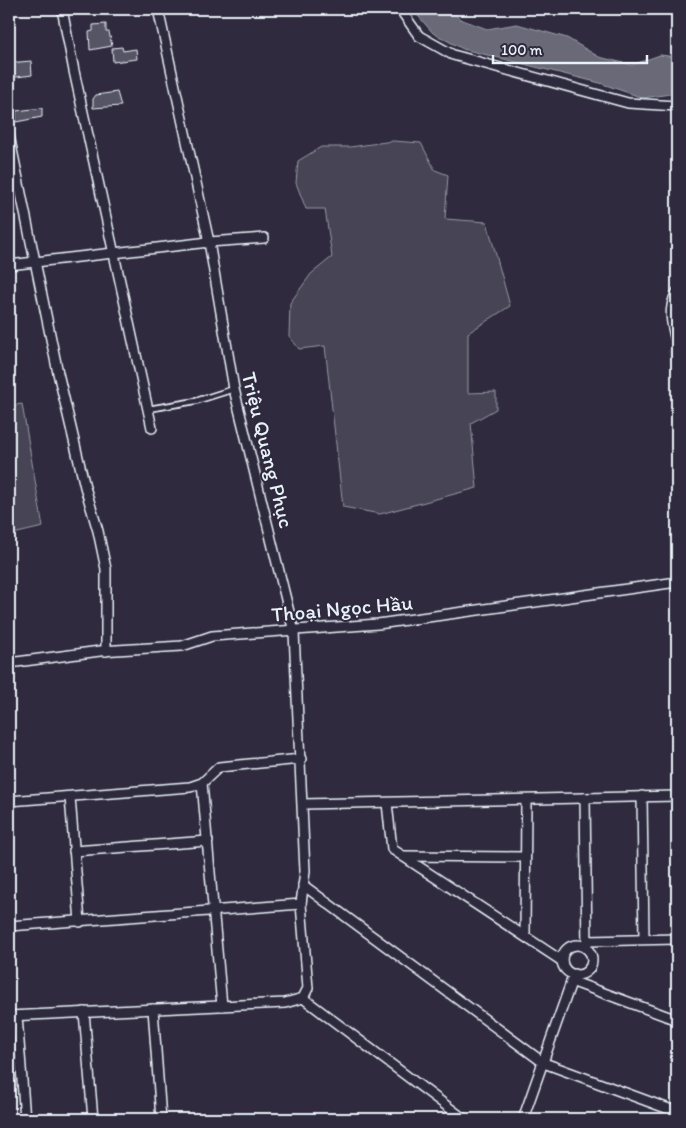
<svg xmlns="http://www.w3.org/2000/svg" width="686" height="1128" viewBox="0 0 686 1128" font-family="Itim,sans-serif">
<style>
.built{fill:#3b3749}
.green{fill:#464455;stroke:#979aa6}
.water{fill:#696978;stroke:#9c9fab}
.building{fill:#575565;stroke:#e8f1f8}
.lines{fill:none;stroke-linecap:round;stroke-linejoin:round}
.lane-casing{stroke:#e8f1f8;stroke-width:8}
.street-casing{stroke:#e8f1f8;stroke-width:12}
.lane{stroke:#2f2a3d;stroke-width:4.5}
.street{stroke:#2f2a3d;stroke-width:9}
.labels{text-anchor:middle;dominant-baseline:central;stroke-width:4;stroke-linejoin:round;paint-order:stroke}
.street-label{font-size:21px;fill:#e8f1f8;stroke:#2f2a3d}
</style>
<rect width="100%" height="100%" fill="#2f2a3d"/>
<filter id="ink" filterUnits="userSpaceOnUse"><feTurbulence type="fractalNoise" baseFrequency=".02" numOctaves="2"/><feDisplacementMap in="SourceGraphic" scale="10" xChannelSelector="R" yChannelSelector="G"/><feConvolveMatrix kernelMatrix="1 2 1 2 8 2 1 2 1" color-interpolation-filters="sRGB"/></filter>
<g filter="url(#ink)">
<path class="built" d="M677,348V392L667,350Z"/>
<g class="green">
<path d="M393,141L421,143L435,170L448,175L445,219L487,222L510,306L468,333V393L496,392V409L471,423L477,488L380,514L343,507L325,346L299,349L289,336L290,303L311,274L332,257L325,209H306L296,183L298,161L321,147H350Z"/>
<path d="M22,404L43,527L9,535V406Z"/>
</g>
<path class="water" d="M412,9H450L460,19L487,29L517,24L567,38L599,57L632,65L660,55L677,57V93L643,98L600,83L463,49L433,33Z"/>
<g class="building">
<path d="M106,24V32H109L112,46L90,50L89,32L93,31V25Z"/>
<path d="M122,47L123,51L136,49L137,59L113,62L112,48Z"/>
<path d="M31,61L32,75L9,78V63Z"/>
<path d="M117,92L121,106L93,108V99L96,95Z"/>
<path d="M42,108V117L16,122V111Z"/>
</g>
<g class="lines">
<g class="lane-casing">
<path id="lane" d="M148,409L196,401L234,389"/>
</g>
<g class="street-casing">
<g id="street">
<path d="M62,9L74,71L152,428"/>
<path d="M400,9L419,36L453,55L628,103L677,106"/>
<path d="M9,135L58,373L85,487L98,531L106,569V651"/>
<path d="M9,265L209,242L264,238"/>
<path d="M677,292C667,310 672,326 677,344"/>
<path d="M9,663L100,651L182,646L212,636L378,624L677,582"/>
<path d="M202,783L222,1006"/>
<path d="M642,796L644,939"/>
<path d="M70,797L80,922"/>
<path d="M585,798L587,949"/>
<path d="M9,801L190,787L202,783L219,767L301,759"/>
<path d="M387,803L392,849L562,961"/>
<path d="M303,804L677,796"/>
<path d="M74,851L208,841"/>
<path d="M403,856L525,857"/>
<path d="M303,885L544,1063L677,1112"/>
<path d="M9,926L301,904"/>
<path d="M525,936L526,800"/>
<path d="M587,941L677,939"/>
<circle cx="577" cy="960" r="15"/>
<path d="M571,981L677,1020"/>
<path d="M303,998L464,1119"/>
<path d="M153,1009L161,1119"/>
<path d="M84,1012L93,1119"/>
<path d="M9,1016L285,1003L303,998L308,988L301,904L305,871L294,632L234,389L209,242L158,9"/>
<path d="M17,1016L25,1119"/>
<path d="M523,1119L574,974"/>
</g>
</g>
<use href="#lane" class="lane"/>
<use href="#street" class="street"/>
</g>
</g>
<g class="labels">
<g class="street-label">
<text transform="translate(268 450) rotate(76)">Triệu Quang Phục</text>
<text transform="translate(342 608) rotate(-5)">Thoại Ngọc Hầu</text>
</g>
</g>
<rect width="686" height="1128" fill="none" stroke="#2f2a3d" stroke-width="30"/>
<rect x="15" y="15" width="656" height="1098" fill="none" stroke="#e8f1f8" stroke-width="2" filter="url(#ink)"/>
<path d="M493 55v8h154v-8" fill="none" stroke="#e8f1f8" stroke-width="2.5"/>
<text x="501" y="55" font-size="15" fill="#e8f1f8" stroke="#2f2a3d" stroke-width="4" paint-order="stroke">100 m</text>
</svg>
